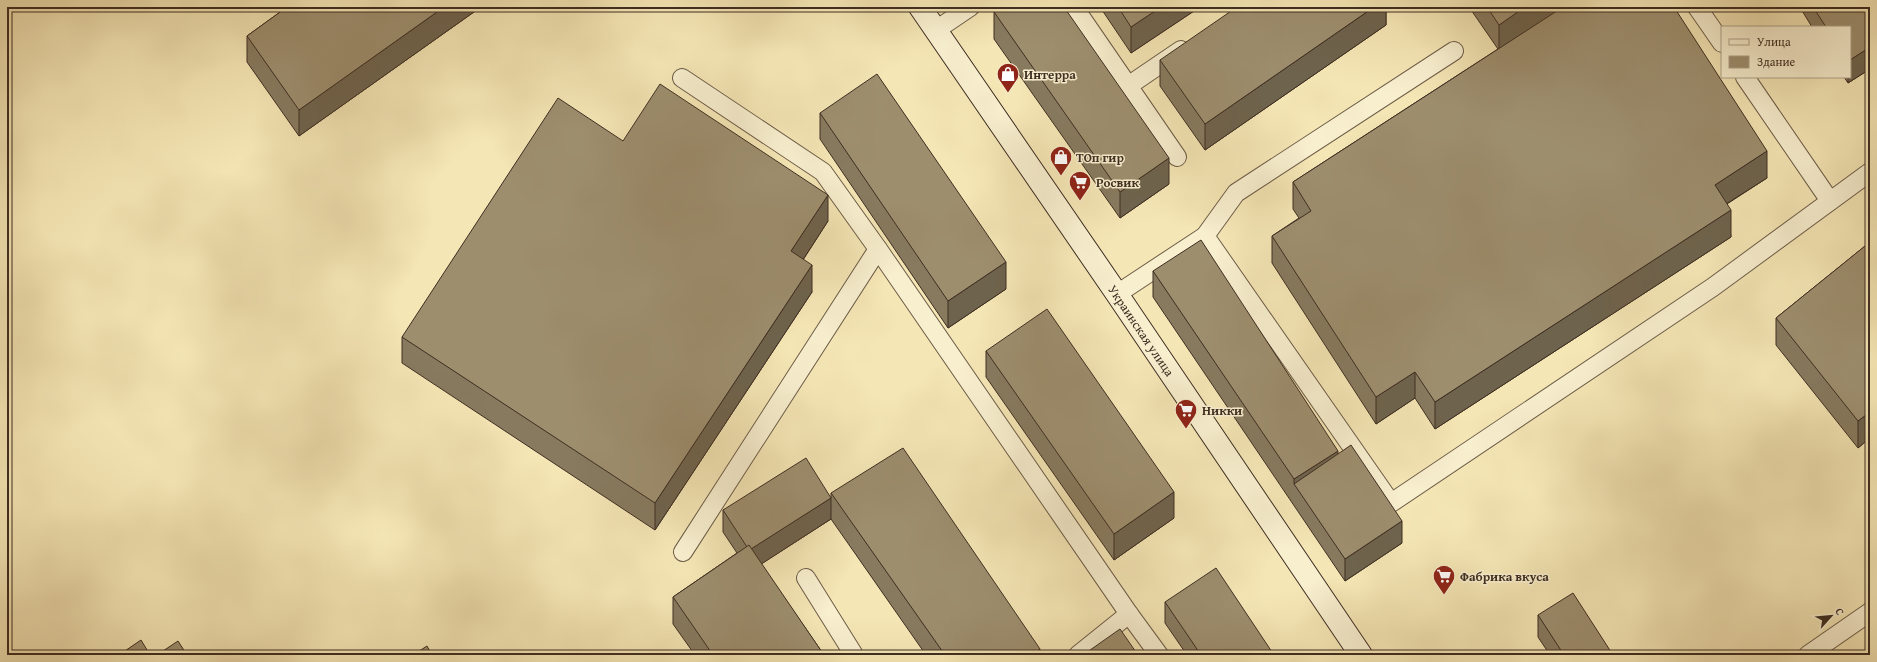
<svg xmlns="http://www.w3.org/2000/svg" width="1877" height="662" viewBox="0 0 1877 662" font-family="'Gentium Book Plus',serif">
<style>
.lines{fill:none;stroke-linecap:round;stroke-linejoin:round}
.lane-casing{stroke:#6c5c47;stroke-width:20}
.secondary-casing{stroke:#3e2e22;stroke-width:24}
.lane{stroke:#f8efcf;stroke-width:18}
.secondary{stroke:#f8efcf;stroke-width:22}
.wall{fill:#877a5f;stroke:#3e2e22}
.shaded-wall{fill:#6e634d;stroke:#3e2e22}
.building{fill:#9d8e6e;stroke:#3e2e22}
.labels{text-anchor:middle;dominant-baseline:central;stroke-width:3;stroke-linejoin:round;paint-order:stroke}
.poi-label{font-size:13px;font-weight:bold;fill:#3e2e22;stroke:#f8efcf;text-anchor:start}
.street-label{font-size:13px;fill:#3e2e22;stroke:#f8efcf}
</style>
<rect width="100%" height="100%" fill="#f5e6b5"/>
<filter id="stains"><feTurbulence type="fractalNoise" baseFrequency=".005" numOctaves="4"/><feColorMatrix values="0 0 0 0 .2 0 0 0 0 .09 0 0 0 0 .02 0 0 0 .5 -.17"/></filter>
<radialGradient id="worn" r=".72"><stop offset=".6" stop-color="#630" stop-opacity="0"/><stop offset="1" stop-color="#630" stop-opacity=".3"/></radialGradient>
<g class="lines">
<g class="lane-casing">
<g id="lane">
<path d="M1074,7L1177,157"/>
<path d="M1697,7L1722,43"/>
<path d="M936,30L970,7"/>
<path d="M1745,77L1830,201"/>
<path d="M682,78L823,172L878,249L1129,614L1159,655"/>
<path d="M1128,86L1181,50"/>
<path d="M1205,236L1236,193L1454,51"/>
<path d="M1117,294L1205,236L1391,503L1713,287L1870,172"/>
<path d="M683,552L878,249"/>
<path d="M806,578L854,655"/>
<path d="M1078,655L1129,614"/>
<path d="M1808,655L1870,612"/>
</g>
</g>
<g class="secondary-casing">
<g id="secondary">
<path id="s1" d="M920,7L1117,294L1361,655"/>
</g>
</g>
<use href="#lane" class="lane"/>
<use href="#secondary" class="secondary"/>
</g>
<g class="wall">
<path d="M287,7H481L299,136L247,62V36Z"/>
<path d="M1100,7H1200L1131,53Z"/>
<path d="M1386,7V25L1205,150L1160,86V60Z"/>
<path d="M1469,7H1674L1767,178L1727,204L1731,237L1435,429L1415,398L1376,424L1272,263V236L1299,218L1293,209V182L1498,49Z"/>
<path d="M1801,7H1870V69L1848,83L1844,77H1850V27H1812L1801,9Z"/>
<path d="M994,12L1169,184L1120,218L994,39Z"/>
<path d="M820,113L1006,289L948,328L820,139Z"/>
<path d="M623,141L828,221L803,260L812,292L655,530L402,363V337Z"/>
<path d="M1870,242V438L1858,448L1776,345V318Z"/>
<path d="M1153,271L1338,454L1402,543L1345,581L1153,297Z"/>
<path d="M986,351L1174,518L1114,560L986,377Z"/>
<path d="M831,493L1040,655H926L831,519L761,564L824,655H695L673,624V597L737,553L723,532V510L831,498Z"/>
<path d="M1165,602L1274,655H1187L1165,623Z"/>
<path d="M1538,615L1613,655H1550L1538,637Z"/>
</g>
<g class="shaded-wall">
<path d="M444,7H481L299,136V110Z"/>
<path d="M1161,7H1200L1131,53V27Z"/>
<path d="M1374,7H1386V25L1205,150V124Z"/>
<path d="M1525,7H1565L1499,51V25Z"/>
<path d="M1870,47V69L1848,83V77H1850V60Z"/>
<path d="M1767,151V178L1715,211V185Z"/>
<path d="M1169,158V184L1120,218V192Z"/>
<path d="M828,195V221L791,278V251Z"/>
<path d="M1731,210V237L1435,429V402Z"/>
<path d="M1006,262V289L948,328V301Z"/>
<path d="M812,265V292L655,530V503Z"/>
<path d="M1415,372V398L1376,424V397Z"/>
<path d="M1870,412V438L1858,448V421Z"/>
<path d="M1338,451V478L1294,484V479Z"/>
<path d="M1174,492V518L1114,560V534Z"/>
<path d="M831,498V519L749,572V550Z"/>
<path d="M1402,521V543L1345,581V559Z"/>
<path d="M1040,649V655H1031Z"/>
</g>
<g class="building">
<path d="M287,7H444L299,110L247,36Z"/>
<path d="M1002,7H1064L1169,158L1120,192L994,12Z"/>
<path d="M1118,7H1161L1131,27Z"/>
<path d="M1237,7H1374L1205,124L1160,60Z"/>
<path d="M1487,7H1525L1499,25Z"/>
<path d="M1563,7H1674L1767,151L1715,185L1731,210L1435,402L1415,372L1376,397L1272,236L1311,211L1293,182Z"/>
<path d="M1813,7H1870V47L1850,60V27H1826Z"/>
<path d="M877,74L1006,262L948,301L820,113Z"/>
<path d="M660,84L828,195L791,251L812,265L655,503L402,337L558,98L623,141Z"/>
<path d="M1201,240L1338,451L1294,479L1153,271Z"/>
<path d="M1870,242V412L1858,421L1776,318Z"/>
<path d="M1047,309L1174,492L1114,534L986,351Z"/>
<path d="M1351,445L1402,521L1345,559L1294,484Z"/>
<path d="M903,448L1040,649L1031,655H945L831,493Z"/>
<path d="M806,458L831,498L751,549L749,545L747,547L723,510Z"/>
<path d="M749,545L824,655H713L673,597Z"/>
<path d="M1216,568L1274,655H1201L1165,602Z"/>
<path d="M1573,593L1613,655H1564L1538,615Z"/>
<path d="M1120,629L1138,655H1083Z"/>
<path d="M141,640L150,655H119Z"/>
<path d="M178,641L187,655H157Z"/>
<path d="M427,646L432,655H413Z"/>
</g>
<defs>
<g id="shop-pin" transform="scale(1.15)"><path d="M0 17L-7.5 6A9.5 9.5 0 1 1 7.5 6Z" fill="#8f2418" stroke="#f8efcf"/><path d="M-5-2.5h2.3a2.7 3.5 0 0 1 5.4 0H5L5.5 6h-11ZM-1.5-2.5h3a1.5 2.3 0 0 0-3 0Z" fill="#fff"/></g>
<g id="supermarket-pin" transform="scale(1.15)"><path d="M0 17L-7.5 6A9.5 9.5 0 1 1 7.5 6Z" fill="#8f2418" stroke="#f8efcf"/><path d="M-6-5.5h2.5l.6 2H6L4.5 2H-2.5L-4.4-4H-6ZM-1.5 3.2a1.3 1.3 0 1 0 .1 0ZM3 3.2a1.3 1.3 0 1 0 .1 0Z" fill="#fff"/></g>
</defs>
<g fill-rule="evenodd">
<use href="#shop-pin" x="1008" y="74"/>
<use href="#shop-pin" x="1061" y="157"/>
<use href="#supermarket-pin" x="1080" y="182"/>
<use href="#supermarket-pin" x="1186" y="410"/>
<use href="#supermarket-pin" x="1444" y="576"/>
</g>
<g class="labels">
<g class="poi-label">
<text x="1024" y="74">Интерра</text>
<text x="1076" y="157">ТОп гир</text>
<text x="1096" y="182">Росвик</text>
<text x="1202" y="410">Никки</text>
<text x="1460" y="576">Фабрика вкуса</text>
</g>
<g class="street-label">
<text stroke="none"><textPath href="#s1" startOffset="392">Украинская улица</textPath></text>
</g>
</g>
<rect width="1877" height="662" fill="none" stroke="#f5e6b5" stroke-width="24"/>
<rect x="8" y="8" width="1861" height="646" fill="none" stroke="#3e2e22" stroke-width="2"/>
<rect x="12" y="12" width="1853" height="638" fill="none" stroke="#3e2e22"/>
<rect x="1721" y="26" width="130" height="52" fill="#f8efcf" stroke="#aea28a"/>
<rect x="1729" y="39" width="20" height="6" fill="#f8efcf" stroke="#aea28a"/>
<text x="1757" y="46" font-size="12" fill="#3e2e22">Улица</text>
<rect x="1729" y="56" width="20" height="12" fill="#9d8e6e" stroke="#aea28a"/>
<text x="1757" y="66" font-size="12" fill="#3e2e22">Здание</text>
<g transform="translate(1831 616) rotate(63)" stroke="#f8efcf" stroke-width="3" paint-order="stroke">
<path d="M0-3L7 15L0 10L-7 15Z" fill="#3e2e22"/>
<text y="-6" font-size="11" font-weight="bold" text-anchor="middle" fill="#3e2e22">С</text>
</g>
<rect width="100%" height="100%" filter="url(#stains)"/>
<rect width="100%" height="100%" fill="url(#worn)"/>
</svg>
